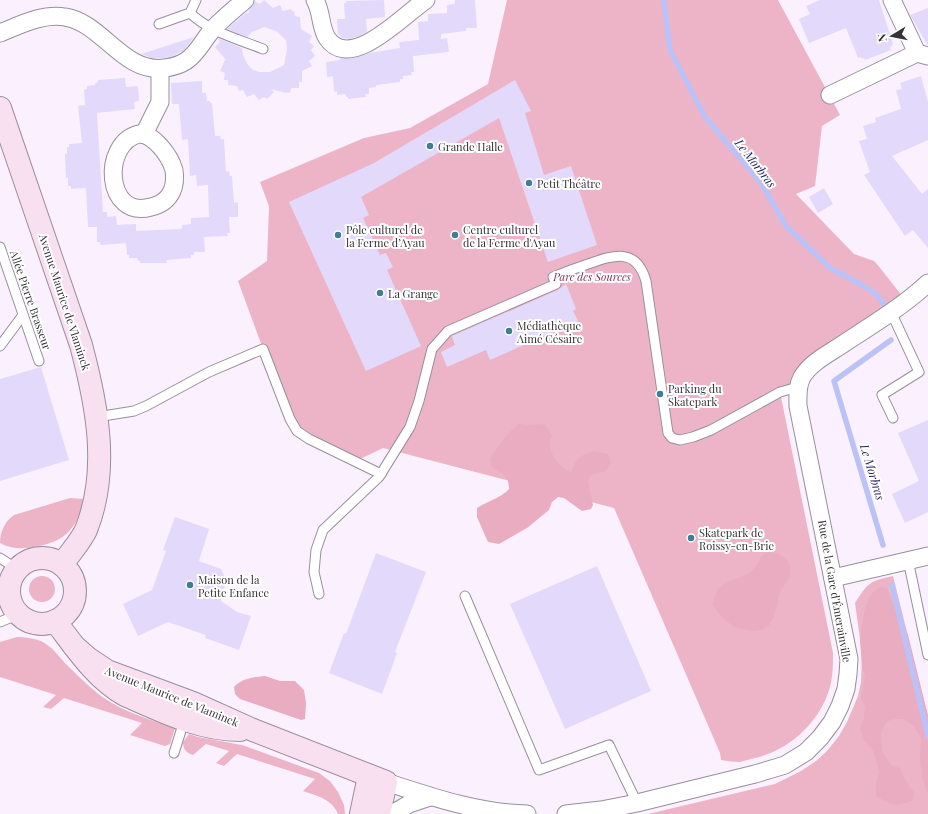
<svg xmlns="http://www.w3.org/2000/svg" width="928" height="814" viewBox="0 0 928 814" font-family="'Playfair Display',serif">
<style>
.green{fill:#edb4c7}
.forest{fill:#eaacc1}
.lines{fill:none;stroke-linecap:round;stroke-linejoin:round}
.stream{stroke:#bbc2f8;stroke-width:5.5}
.building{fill:#e3d9fa}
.lane-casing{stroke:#988f9b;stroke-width:11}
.street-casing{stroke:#988f9b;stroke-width:19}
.secondary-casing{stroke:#988f9b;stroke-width:24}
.lane{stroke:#fff;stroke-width:9}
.street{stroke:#fff;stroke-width:17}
.secondary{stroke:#f8e0f1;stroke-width:22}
.poi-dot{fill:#407f93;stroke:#fff;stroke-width:1.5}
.labels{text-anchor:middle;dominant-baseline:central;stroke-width:4;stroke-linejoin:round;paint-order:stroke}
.poi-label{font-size:11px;fill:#353136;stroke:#fff;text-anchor:start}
.park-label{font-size:11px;font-style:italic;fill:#7f3553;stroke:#fff}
.street-label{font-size:11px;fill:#353136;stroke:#fff}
.water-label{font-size:12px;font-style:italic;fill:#23205d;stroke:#fff}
</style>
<rect width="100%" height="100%" fill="#fbf1fe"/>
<g class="green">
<path d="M507,0H778L840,115L822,126L815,186L796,194L854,254L874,261L877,264L906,301L780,392L833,653C833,665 833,676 830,687C820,722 790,750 755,758C750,759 745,761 740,762C734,762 727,761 721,760L720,753L614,508L383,448L356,461L300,434L263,349L238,281L267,261L269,206L260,182L364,138L410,128L488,84Z"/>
<path d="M70,498L84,499C77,529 65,542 34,547C22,549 11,549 0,543C0,532 5,521 14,515Z"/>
<path d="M893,576L928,716V814H648L775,784L801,771L816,761L827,751L839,736L847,722L858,696L861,682L862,654L855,603C868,583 869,581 893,576Z"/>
<circle cx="42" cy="589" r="13"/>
<path d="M17,637C51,638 51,650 72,670C84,682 98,695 112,703C130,714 155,721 175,728L170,744L165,746L130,735L142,723L64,698L51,709L43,707L56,695L0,677V642Z"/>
<path d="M189,734L198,737L242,745L319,773L330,781L338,792L344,805L345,814H338C332,799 317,796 303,791L315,779L237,754L224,766L216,763L229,751L206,744L193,755C186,753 183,749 183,742Z"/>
</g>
<g class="forest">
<path d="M519,424L530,425L545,424L552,435C551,438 550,442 550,445C550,455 561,469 571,472L575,462L583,455L594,451L608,454L611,463L606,471L591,475L588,481L593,505L591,509L582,511L564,498L558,497L552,502L549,510L527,528L499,544L488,542L477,517V508C488,501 501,498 509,489C509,476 503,474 492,468L490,460C496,448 508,432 519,424Z"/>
<path d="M771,552C780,554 789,558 790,568C792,578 785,583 781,591C776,601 777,616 769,625C761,635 737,630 729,623C722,619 717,611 713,605C717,578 732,584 750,572C761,565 756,554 771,552Z"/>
<path d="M881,587L887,588L891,599L908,635L928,716V794L922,777L920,759L921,738L913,725L902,719H894L886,722L881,733L882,752L891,765L900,768L905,780L914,792L913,800C896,808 892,805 876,796V783L879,771L873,750L864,740L860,729L864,718L865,707L861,698L865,676L862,667L860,641L864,612L868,600L874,591Z"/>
<path d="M265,676L280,681H295L304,690L306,703L305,719L301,720L240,699L235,694L234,687C242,678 254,677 265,676Z"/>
</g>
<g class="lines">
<g class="stream">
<path d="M663,0L664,2L670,50L705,117L761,183L786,226L830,268L862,285L877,295L884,304"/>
<path d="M883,545L834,381L891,340"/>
<path d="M892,585L928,736"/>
</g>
</g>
<g class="building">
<path d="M264,0L273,8L280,5L283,11L291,9L292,11H294L295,16L300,17L301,29L312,36L309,42L314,46L311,50L315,56L309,61L312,66L302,71V82H299V88H291L290,93L287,92L286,93L271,89L274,92L267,99L264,97L259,100L254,94L247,97L243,90L239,91L237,86L228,85V80H224L225,73L220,71L225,60H226L215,47L220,42L218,38L242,48L243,55L248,65L253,70L259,72H270L284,65L287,50L286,40L276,31L264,27L252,32L247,37L227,29L246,13H250L248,12L255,1L260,4Z"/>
<path d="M384,0L385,17L366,19L367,32L359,36L349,39L342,38L338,34L337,19H345L344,3H346V1Z"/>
<path d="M455,0H475L477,28H466V31L441,34V39L447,38L449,52L413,56L414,72H411L412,75L403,76V79H400V82L376,85V87L369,88V94H365L366,97L348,99V97H346V94L337,95V91L334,92L333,76L327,77L326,62L340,60V58H352L370,53L400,48L399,42L419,40L418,22L428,21V14L447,13V5L455,4Z"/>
<path d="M820,0H879L893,44L890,48L891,50L865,60L864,58L862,59L861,57L858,58L846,28L809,43L799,19L810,14L806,6Z"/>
<path d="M928,8V46L910,15Z"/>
<path d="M194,37L184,50L173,56L164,58H152L141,54Z"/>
<path d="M921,76L928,102V140L892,156L922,194L928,189V248L913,230L905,236L864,175L870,172L859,141L867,139L863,126L876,122L875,118L901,109L896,90L902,89L900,83Z"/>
<path d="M125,78L126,87L138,86L139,101L134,102L135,109L97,113L103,212H107V217L116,216L117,225L136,224V231L182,229V225L191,224V218L209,217L208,185L197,186L196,175L190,176L188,139L182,140L179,104H172L171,83L202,81V93H206L207,101H210V103H212L215,136H220L221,140L224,139L226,172L229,171L230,176H232L234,203L238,202V217H229L230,233H227L228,236L204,237L205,252H194V255H191V258L166,260L167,263H140V261H138L137,258H129V255H127L126,243L101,245L100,242H97V227H88L86,188L71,189V186H68V178H66L65,154H67V147H69V144L82,143L78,106L85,105L84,90L87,89V86L95,85V83L98,82V80Z"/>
<path d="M515,80L531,111L525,113L544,175L571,166L597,245L548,262L499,118L361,197L369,215L363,218L380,255L386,253L393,267L387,270L421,346L366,371L289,202L374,163Z"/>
<path d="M824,188L833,204L818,213L809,197Z"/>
<path d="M566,284L576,309L573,311L578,321L490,360L486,350L447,367L441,352L455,345L452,336L558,290Z"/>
<path d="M41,367L69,460L0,481V379Z"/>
<path d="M928,420V512L905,523L892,494L919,481L898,433Z"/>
<path d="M175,517L209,529L199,561L221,569L226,581L221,601L237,612L251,616L239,650L205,638L206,635L168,622L138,636L123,604L152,590L166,551L163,550Z"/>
<path d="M376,553L426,572L395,652L397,653L382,694L329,673L344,633L346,634Z"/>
<path d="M597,566L651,691L565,729L510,604Z"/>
</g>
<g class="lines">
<g class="lane-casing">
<g id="lane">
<path d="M190,13C210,32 238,39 263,49"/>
<path d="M159,24L190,13L196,0"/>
<path d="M0,247L39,361"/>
<path d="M891,312L919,372L882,395L893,418"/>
<path d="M0,346L23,315"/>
<path d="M97,417L134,411L146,406L209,372L263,349L290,419L297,431L309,439L381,474"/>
<path d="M0,558L17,569"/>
<path d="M908,560L928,655"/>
<path d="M319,594L314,572L316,550L323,530L379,477L410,427L419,401L432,349L448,331L556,284L553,277C565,272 576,268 588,264C614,255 636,247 646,281L668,433L672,438L680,440L693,437L711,430L780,392L798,387"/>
<path d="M465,596L539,770L609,745L637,803"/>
<path d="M0,622L19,614"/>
<path d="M174,753L185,718"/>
</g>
</g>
<g class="street-casing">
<g id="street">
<path d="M315,0C322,12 320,27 327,38C351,73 404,14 426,0"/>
<path d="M892,0L917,53L928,56"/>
<path d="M0,33C20,25 43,13 65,17C103,23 123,74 165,68C172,67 180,65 186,61C198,53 203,40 213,29C223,18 235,9 245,0"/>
<path d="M830,95L917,53"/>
<path d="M139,134C154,134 170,156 174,170C175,177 175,184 172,191C168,200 160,205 151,207C105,220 101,143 139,134Z"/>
<path d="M144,134L160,102V69"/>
<path d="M833,578L928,556"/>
<path d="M386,782C432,797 478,813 527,814"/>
<path d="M392,814L409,804L430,797"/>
<path d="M566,814L601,810L637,803L755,774L785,765L806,752L820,738L832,722L840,706L846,689L848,674L849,659L798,406C798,396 797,386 802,377C811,362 830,353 843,344C872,325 902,307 928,283"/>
</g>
</g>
<g class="secondary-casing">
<g id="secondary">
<path d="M0,108L81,345C97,405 110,470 86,530C81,541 69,554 62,565"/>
<circle cx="42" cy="591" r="33"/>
<path d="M55,621C76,648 95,678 125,695C162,711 199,730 240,730"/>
<path d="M74,646L89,659L107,671L193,703L253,730L386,782L379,814"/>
<path d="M361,814L369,776"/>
</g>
</g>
<use href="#lane" class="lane"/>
<use href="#street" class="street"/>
<use href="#secondary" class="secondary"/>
</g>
<g class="poi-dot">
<circle cx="430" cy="146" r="4"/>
<circle cx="529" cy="183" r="4"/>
<circle cx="338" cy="235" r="4"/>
<circle cx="455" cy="235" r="4"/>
<circle cx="380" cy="293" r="4"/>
<circle cx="509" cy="331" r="4"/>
<circle cx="660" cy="394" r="4"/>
<circle cx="691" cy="538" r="4"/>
<circle cx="190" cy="585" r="4"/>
</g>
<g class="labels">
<g class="poi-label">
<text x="438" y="146">Grande Halle</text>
<text x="537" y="183">Petit Théâtre</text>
<text x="346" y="229">Pôle culturel de<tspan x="346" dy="13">la Ferme d’Ayau</tspan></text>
<text x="463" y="229">Centre culturel<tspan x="463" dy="13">de la Ferme d'Ayau</tspan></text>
<text x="388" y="293">La Grange</text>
<text x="517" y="325">Médiathèque<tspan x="517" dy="13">Aimé Césaire</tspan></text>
<text x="668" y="388">Parking du<tspan x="668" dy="13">Skatepark</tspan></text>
<text x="699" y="532">Skatepark de<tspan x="699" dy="13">Roissy-en-Brie</tspan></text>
<text x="198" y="579">Maison de la<tspan x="198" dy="13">Petite Enfance</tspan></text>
</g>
<g class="park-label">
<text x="592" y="276">Parc des Sources</text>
</g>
<g class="street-label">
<text transform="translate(31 300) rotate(71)">Allée Pierre Brasseur</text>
<text transform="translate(65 302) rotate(72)">Avenue Maurice de Vlaminck</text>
<text transform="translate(835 591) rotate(80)">Rue de la Gare d'Émerainville</text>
<text transform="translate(172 696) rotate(22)">Avenue Maurice de Vlaminck</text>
</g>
<g class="water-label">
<text transform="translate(756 163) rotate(52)">Le Morbras</text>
<text transform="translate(873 472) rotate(73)">Le Morbras</text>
</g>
</g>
<g transform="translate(892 36) rotate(260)" stroke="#ffffff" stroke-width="3" paint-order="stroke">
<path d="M0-3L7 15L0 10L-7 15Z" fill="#353136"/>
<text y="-6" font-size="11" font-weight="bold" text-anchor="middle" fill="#353136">N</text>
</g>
</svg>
